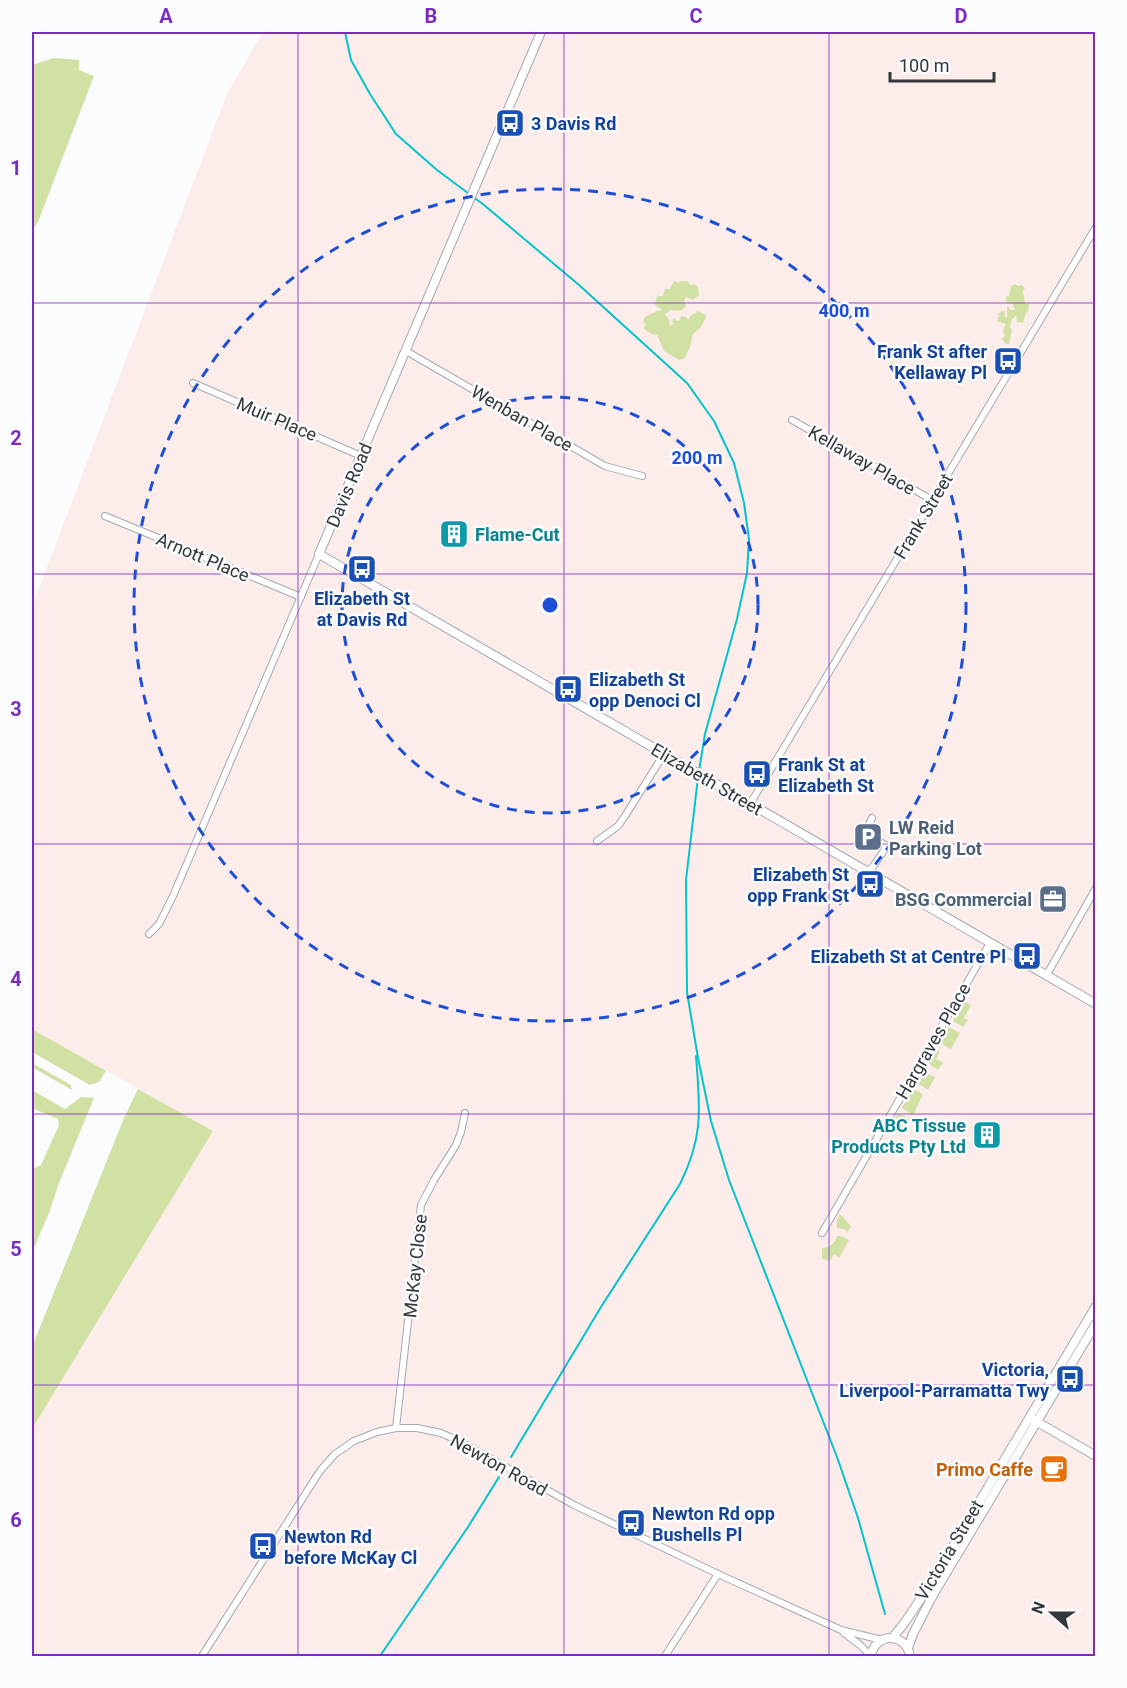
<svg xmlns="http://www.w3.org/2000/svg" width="1127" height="1688" viewBox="0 0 1127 1688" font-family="Roboto,sans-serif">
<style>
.industrial{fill:#fdedea}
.green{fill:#d1e1a4}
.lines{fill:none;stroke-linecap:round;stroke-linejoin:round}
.stream{stroke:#03c3cd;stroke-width:2}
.street-casing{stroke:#a2a9b2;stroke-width:8}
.secondary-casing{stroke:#a2a9b2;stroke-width:10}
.street{stroke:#fff;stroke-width:6}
.secondary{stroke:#fff;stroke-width:8}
.grid{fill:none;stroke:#7b2cbf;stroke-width:1.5;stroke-opacity:0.55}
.ring{fill:none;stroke:#1d4ed8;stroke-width:3;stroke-dasharray:10 8}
.labels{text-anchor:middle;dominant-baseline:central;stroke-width:5;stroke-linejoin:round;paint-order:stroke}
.transit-label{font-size:18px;font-weight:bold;fill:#164399;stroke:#fafcfe;text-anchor:start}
.street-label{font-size:18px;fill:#34373b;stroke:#fafcfe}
.culture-label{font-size:18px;font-weight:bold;fill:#0d838f;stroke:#fafcfe;text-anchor:start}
.service-label{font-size:18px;font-weight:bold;fill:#4e5e75;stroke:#fafcfe;text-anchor:start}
.food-label{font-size:18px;font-weight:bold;fill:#c56008;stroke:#fafcfe;text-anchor:end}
.centre{fill:#1d4ed8;stroke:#fafcfe;stroke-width:3}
.ring-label{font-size:18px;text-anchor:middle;font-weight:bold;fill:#1d4ed8;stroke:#fafcfe;stroke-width:5;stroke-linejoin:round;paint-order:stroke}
.neatline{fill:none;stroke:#7b2cbf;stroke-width:2}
.grid-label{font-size:20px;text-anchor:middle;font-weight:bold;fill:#7b2cbf}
</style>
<rect width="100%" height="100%" fill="#fafcfe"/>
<path class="industrial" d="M263,32H1095V1656H32V1429L213,1131L32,1029V607L227,94Z"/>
<g class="green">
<path d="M54,58L79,60V70L94,76L38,222L32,231V65Z"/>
<path d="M674,281L679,283L680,281H687L690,285L694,284L698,287L699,295L693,300L686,297L684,301L686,306C682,312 677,311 671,310L665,314L669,320L670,326L674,324L672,322L674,318L677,321L680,320L681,316L686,317L688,320L691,315L696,313L697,311L706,315V318L700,328L693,334L690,347L684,359L679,360L664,351L657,335L651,334L643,328L646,325L643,320L645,317L652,313H655L656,311L662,310L655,305L657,296H663L665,289H670Z"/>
<path d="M1015,284L1018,286L1021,285L1025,288L1023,291L1025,304H1029L1028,311L1026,313L1023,323L1017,322L1016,316L1012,319L1010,327L1012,330L1009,344H1006L1002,339L1005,336L1003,331L1006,324L997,321L998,317H1000L998,315L1000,312L1005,311V317H1007V307L1008,306L1010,310H1015L1012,303L1009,304L1006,301V297L1009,296L1011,286Z"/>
<path d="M963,1002H965L971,1005L964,1018L968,1020L963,1027L953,1021Z"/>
<path d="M949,1027L960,1033L951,1049L940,1043Z"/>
<path d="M32,1029L106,1071L99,1082L90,1085L32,1052Z"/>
<path d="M936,1049L940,1051L936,1059L943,1063L938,1070L928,1063Z"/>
<path d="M32,1063L71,1085L72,1090L32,1067Z"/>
<path d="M923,1072L935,1077L928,1090L917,1083Z"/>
<path d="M138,1089L213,1131L32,1429V1347L124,1118Z"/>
<path d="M913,1089L923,1094L913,1115L902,1108Z"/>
<path d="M32,1090L65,1109L81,1097L94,1098L59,1183L49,1213L32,1253V1169L41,1165L59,1125L58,1119L32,1108Z"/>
<path d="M898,1113L910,1119L901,1136L890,1129Z"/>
<path d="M840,1214L851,1226L848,1232L844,1229L837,1228V1220Z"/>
<path d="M837,1236H841L849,1240L839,1258L834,1254L830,1261L822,1259V1248C829,1248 835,1244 837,1236Z"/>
</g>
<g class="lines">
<g class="stream">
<path d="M345,32L351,60L370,94L396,134L437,170L484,205L579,285L687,383L714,421L734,463L744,503L749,539L747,573L737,619L705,734L699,771"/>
<path d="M698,777L686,880L687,992L698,1058L711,1121L729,1180L837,1457L858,1518L885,1614"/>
<path d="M511,1457L601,1307L680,1184C704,1136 700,1108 696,1056"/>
<path d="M380,1656L468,1527L499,1477"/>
</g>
<g class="street-casing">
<g id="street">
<path d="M406,351L605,466L642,476"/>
<path d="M193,383L361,456"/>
<path d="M792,420L932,500"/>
<path d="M105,516L301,597"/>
<path d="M750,804L1096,227"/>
<path d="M597,841L618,826L625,816L664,754"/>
<path d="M866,871L872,868L887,846L865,833L872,818"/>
<path d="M149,934L159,924L173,896L319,554"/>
<path d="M1046,976L1096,888"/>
<path d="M822,1233L990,943"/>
<path d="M396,1428L421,1205L434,1180L456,1145L461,1132L465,1113"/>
<path d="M844,1633L860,1645L871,1656"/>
<path d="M202,1656L320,1471L335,1454L354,1441L377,1432L396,1428H417L441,1433L463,1443L574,1505L718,1574L841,1630L882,1640"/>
<path d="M665,1656L718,1574"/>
</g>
</g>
<g class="secondary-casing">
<g id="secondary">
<path d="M541,32L319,554L1096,1004"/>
<path d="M1032,1419L1096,1456"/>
<path d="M892,1638L903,1625L928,1588L1096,1306"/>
<path d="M908,1648L913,1634L933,1595L1096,1323"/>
<path d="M871,1656C875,1632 906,1632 910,1656"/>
</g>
</g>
<use href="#street" class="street"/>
<use href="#secondary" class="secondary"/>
</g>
<path class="grid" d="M298,32V1656M564,32V1656M829,32V1656M32,303H1096M32,574H1096M32,844H1096M32,1114H1096M32,1385H1096"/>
<g class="ring">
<circle cx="550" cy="605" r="208"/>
<circle cx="550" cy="605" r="416"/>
</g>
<defs>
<g id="bus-square" transform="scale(1.5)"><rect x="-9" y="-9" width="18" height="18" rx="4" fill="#1a4fb4" stroke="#fafcfe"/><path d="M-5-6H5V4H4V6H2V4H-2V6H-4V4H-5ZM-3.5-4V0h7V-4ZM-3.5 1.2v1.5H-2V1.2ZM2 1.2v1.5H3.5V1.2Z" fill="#fff"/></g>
<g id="building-square" transform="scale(1.5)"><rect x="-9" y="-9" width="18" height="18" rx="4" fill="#0f9aa8" stroke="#fafcfe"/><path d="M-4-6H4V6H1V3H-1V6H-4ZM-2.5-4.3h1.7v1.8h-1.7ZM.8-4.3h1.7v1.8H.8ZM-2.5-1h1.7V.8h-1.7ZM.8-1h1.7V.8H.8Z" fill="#fff"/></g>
<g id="parking-square" transform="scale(1.5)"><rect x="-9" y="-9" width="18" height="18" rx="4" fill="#5c6f8a" stroke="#fafcfe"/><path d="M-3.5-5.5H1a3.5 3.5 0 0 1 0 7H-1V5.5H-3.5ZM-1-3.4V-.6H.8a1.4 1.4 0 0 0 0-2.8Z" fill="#fff"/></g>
<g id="office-square" transform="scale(1.5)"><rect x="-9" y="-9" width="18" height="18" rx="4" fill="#5c6f8a" stroke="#fafcfe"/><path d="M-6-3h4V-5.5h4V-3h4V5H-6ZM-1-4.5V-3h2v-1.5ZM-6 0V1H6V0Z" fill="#fff"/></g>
<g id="cafe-square" transform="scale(1.5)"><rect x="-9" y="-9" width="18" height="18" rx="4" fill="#e8710a" stroke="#fafcfe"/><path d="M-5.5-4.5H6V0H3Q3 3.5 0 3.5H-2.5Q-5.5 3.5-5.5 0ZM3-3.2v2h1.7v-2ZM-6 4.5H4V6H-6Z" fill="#fff"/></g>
</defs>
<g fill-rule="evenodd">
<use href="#bus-square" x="510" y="123"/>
<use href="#bus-square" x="1008" y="361"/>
<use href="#building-square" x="454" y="534"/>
<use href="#bus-square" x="362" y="569"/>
<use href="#bus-square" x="568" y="689"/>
<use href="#bus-square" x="757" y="774"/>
<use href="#parking-square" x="868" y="837"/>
<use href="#bus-square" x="870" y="884"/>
<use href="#office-square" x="1053" y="899"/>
<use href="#bus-square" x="1027" y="956"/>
<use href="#building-square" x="987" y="1135"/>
<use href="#bus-square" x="1070" y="1379"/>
<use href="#cafe-square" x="1054" y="1469"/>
<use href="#bus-square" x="631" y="1523"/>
<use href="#bus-square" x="263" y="1546"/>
</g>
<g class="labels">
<g class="transit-label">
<text x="531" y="123">3 Davis Rd</text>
<text x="987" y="351" text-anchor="end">Frank St after<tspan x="987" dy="21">Kellaway Pl</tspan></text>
<text x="362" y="598" text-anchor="middle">Elizabeth St<tspan x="362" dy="21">at Davis Rd</tspan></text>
<text x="589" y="679">Elizabeth St<tspan x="589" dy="21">opp Denoci Cl</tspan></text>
<text x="778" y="764">Frank St at<tspan x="778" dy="21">Elizabeth St</tspan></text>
<text x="849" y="874" text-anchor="end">Elizabeth St<tspan x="849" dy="21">opp Frank St</tspan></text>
<text x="1006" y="956" text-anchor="end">Elizabeth St at Centre Pl</text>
<text x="1049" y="1369" text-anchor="end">Victoria,<tspan x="1049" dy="21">Liverpool-Parramatta Twy</tspan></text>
<text x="652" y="1513">Newton Rd opp<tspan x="652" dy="21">Bushells Pl</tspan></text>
<text x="284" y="1536">Newton Rd<tspan x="284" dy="21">before McKay Cl</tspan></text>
</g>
<g class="street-label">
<text transform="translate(522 418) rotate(30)">Wenban Place</text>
<text transform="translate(277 419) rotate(23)">Muir Place</text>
<text transform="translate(862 460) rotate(30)">Kellaway Place</text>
<text transform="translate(349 485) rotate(-67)">Davis Road</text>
<text transform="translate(923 516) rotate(-59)">Frank Street</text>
<text transform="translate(203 557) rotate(23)">Arnott Place</text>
<text transform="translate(707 779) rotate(30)">Elizabeth Street</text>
<text transform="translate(933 1041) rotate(-60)">Hargraves Place</text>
<text transform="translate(415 1266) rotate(-84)">McKay Close</text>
<text transform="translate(499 1465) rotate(29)">Newton Road</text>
<text transform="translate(949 1550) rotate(-59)">Victoria Street</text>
</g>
<g class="culture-label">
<text x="475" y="534">Flame-Cut</text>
<text x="966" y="1125" text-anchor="end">ABC Tissue<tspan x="966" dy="21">Products Pty Ltd</tspan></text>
</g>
<g class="service-label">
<text x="889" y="827">LW Reid<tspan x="889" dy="21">Parking Lot</tspan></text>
<text x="1032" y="899" text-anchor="end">BSG Commercial</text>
</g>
<g class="food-label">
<text x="1033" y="1469">Primo Caffe</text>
</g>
</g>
<circle cx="550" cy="605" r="9" class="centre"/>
<g class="ring-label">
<text x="844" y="317">400 m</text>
<text x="697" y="464">200 m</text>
</g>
<rect width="1127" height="1688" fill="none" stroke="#fafcfe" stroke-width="66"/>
<g transform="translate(1052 1613) rotate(291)" stroke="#fafcfe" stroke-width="4.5" paint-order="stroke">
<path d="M0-4.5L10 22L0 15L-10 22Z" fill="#34373b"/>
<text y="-9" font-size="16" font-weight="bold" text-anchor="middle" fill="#34373b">N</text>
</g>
<path d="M890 72v9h104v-9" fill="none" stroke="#34373b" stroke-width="3"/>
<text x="899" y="72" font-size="18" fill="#34373b" stroke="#fafcfe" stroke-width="4.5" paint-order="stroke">100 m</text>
<rect x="33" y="33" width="1061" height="1622" class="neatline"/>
<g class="grid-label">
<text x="166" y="23">A</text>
<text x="431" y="23">B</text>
<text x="696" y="23">C</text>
<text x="961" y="23">D</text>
<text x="16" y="175">1</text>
<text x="16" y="445">2</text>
<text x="16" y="716">3</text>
<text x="16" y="986">4</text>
<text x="16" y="1256">5</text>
<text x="16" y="1527">6</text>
</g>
</svg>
